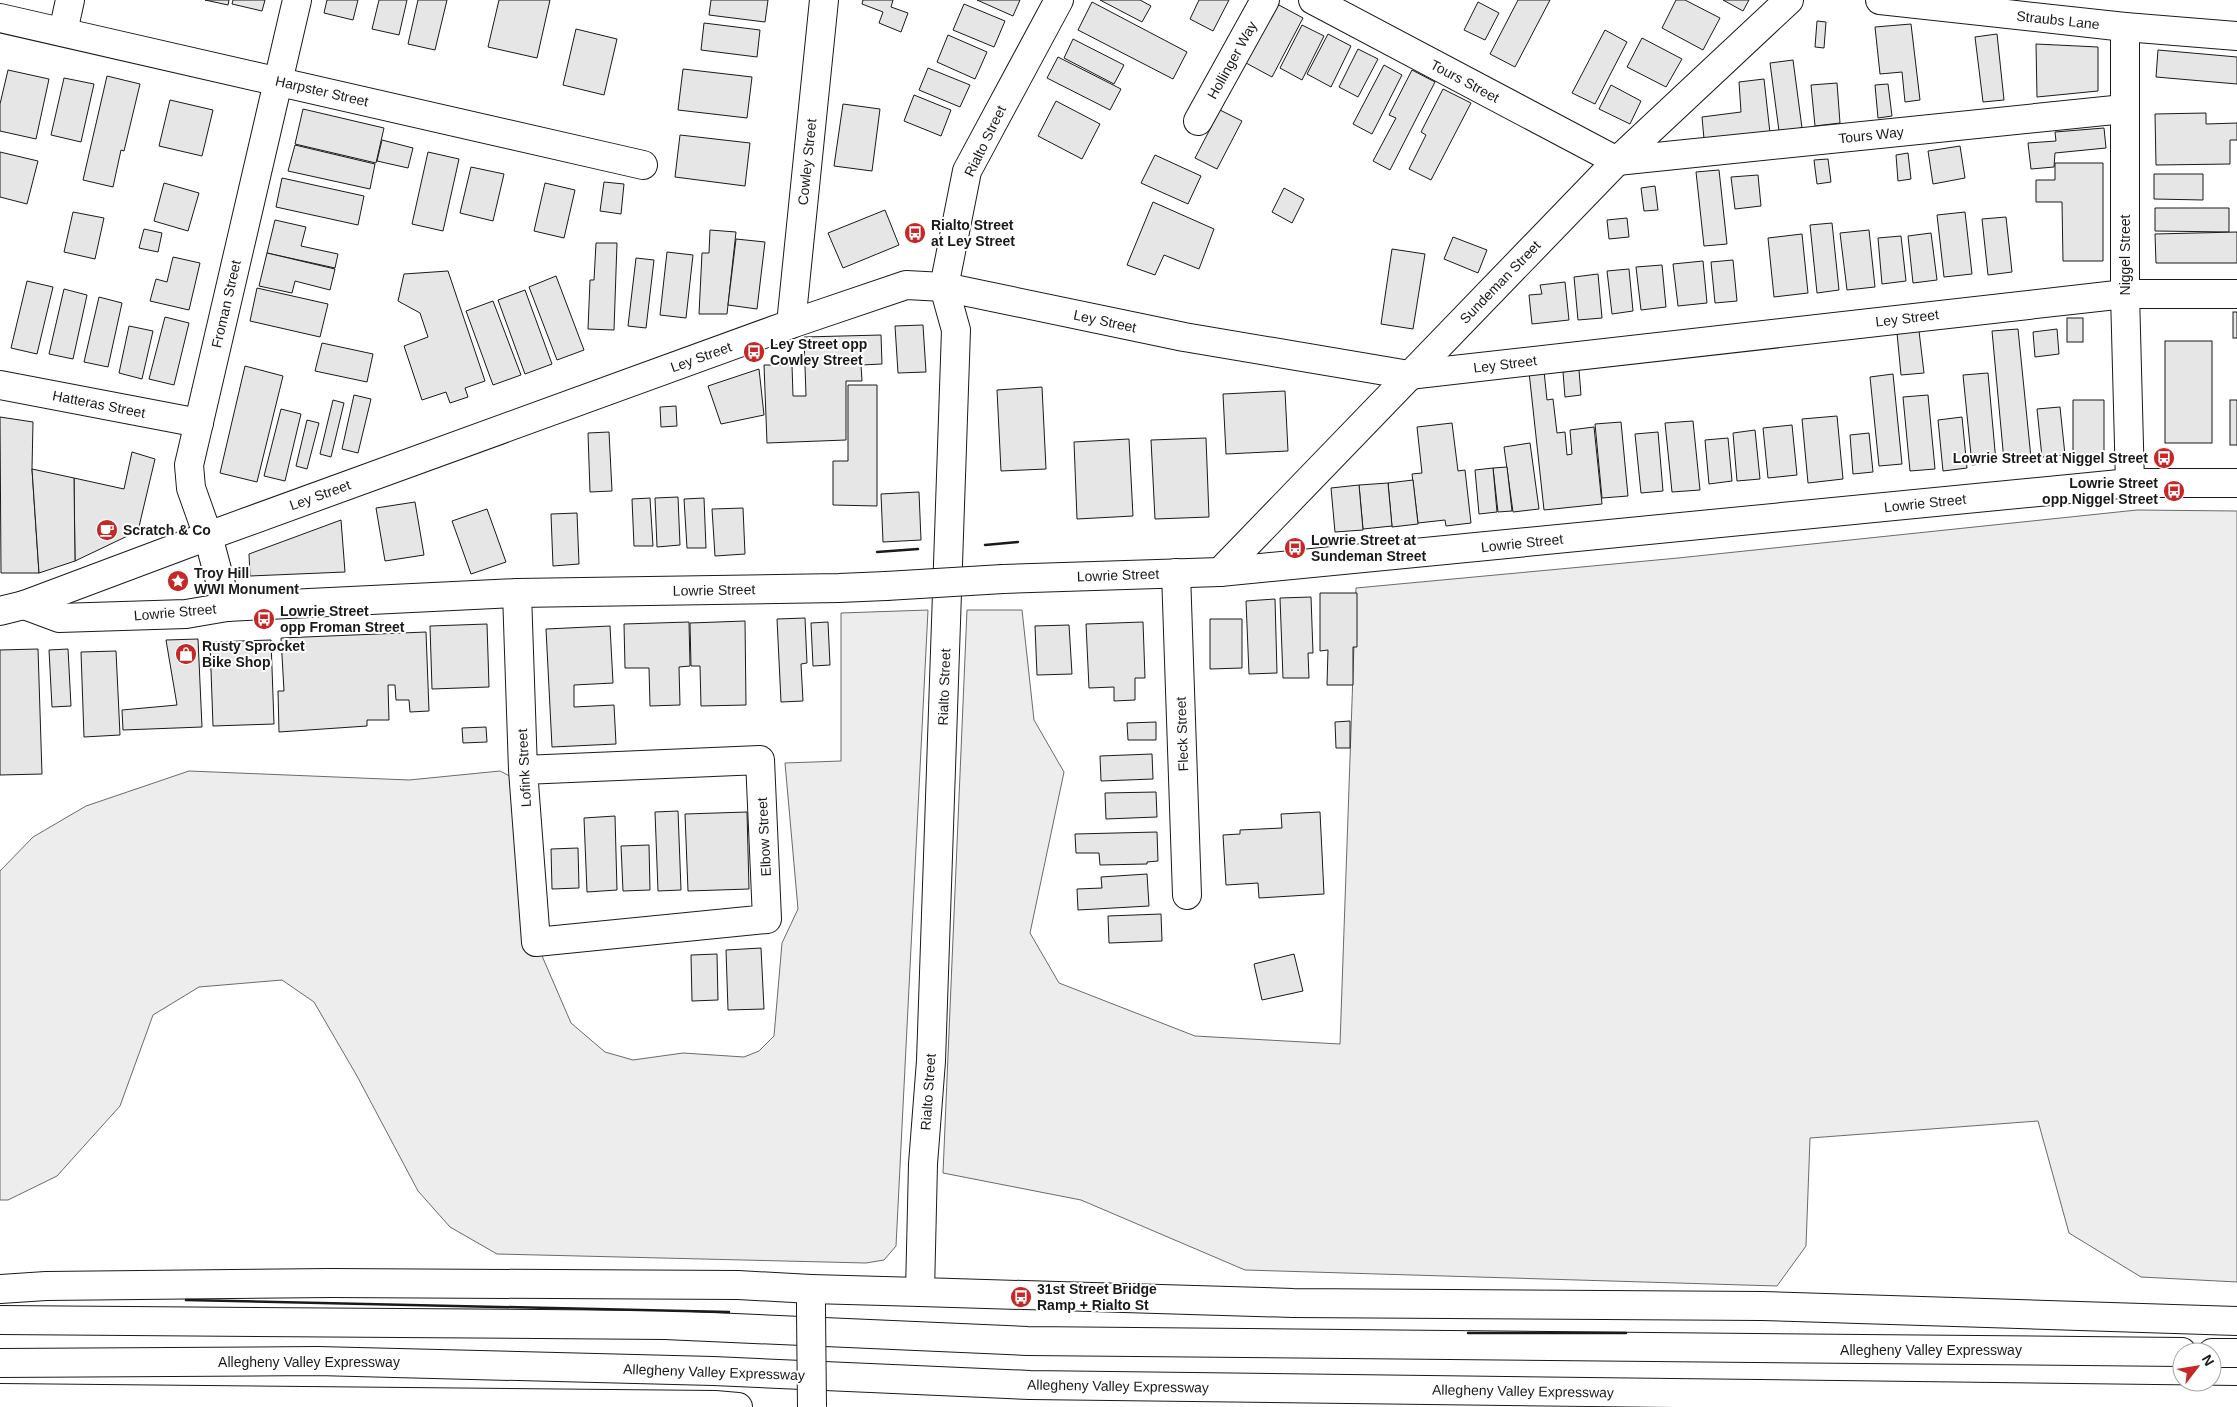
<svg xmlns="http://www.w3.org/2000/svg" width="2237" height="1407" viewBox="0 0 2237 1407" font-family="Helvetica,sans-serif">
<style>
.green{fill:#ededed;stroke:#6a6a6a}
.building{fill:#e6e6e6;stroke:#1a1a1a}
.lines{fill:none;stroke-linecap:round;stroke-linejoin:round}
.minor-casing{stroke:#1a1a1a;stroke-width:30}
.major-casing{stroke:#1a1a1a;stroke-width:30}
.highway-casing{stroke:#1a1a1a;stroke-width:30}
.minor{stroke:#fff;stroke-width:28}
.major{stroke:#fff;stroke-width:28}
.highway{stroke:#fff;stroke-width:28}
.minor-bridge-casing{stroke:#1a1a1a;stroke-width:30;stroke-linecap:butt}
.major-bridge-casing{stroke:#1a1a1a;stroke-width:30;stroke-linecap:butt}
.minor-bridge{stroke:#fff;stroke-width:28}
.major-bridge{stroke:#fff;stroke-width:28}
.wall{stroke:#1a1a1a;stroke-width:2.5}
.labels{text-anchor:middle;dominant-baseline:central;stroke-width:4;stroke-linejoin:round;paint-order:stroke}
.street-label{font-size:14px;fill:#1a1a1a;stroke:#fff}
.poi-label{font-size:14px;font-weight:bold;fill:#1a1a1a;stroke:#fff;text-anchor:start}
</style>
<rect width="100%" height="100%" fill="#fff"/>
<g class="green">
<path d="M2137,510L2237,511V1282L2141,1277L2069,1233L2038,1121L1810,1138L1806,1246L1777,1286L1245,1270L1081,1200L943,1173L967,610H1022L1034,720L1064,772L1030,933L1059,983L1195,1036L1340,1044L1356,588L1678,558Z"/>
<path d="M928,610L896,1246L884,1260L866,1263L497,1254L450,1227L418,1191L357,1076L314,1002L282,980L199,987L153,1015L120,1106L57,1176L8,1200H0V871L33,837L86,806L189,771L409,780L500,771L525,784L536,942L571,1023L605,1052L633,1060L683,1053L744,1057L759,1051L774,1036L782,943L798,909L785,763L841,761V613Z"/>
</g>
<g class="building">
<path d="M205,0H229L228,5Z"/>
<path d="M233,0H265L262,11L232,4Z"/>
<path d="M327,0H358L353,20L324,13Z"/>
<path d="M379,0H407L399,35L372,29Z"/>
<path d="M418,0H447L435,50L408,44Z"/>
<path d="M499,0H550L537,58L488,47Z"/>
<path d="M711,0H768L765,22L709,15Z"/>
<path d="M863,0H893L891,7L908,13L901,32L879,23L883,12L862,4Z"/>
<path d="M977,0H1020L1013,16Z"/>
<path d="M1100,0H1140L1151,6L1142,22Z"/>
<path d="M1199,0H1229L1213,31L1190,19Z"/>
<path d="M1518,0H1550L1515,67L1490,54Z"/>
<path d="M1676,0H1685L1720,18L1703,50L1662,28Z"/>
<path d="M1723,0H1749L1743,11Z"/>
<path d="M1092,2L1187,52L1173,79L1078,30Z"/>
<path d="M1478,2L1499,13L1485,40L1464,30Z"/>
<path d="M964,4L1005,21L994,47L953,30Z"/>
<path d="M1277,4L1303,18L1272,77L1246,63Z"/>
<path d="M1817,21L1826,22L1824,48L1815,47Z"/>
<path d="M704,23L760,30L757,57L701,50Z"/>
<path d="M1911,24L1920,100L1905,102L1902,72L1880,74L1875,27Z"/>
<path d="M1302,25L1324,36L1302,80L1280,68Z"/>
<path d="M576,29L617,39L604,95L563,85Z"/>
<path d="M1605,30L1627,42L1595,104L1572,93Z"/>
<path d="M1328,34L1351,46L1331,87L1307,74Z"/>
<path d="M1997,34L2004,100L1983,102L1975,37Z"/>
<path d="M948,35L987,52L975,79L937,62Z"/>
<path d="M1642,38L1682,59L1666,87L1627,67Z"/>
<path d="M1073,39L1124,65L1114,84L1064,58Z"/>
<path d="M2036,44L2098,47V91L2037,97Z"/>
<path d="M1358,49L1378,59L1358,97L1339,87Z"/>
<path d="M2158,50L2237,57V84L2156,77Z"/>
<path d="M1058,57L1121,89L1110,110L1047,78Z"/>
<path d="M1793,60L1802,128L1779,131L1770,63Z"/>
<path d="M1384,65L1402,75L1372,134L1353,124Z"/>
<path d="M928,68L970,85L960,107L919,90Z"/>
<path d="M683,69L752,77L747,118L678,110Z"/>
<path d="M8,70L49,79L36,139L0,131V104Z"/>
<path d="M1412,70L1435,82L1390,170L1373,161L1396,118L1389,115Z"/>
<path d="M107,76L140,84L124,151L121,150L113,187L83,180Z"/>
<path d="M64,78L94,84L81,142L51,135Z"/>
<path d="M1764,79L1770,133L1704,139L1702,117L1741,112L1739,82Z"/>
<path d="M1837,83L1840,123L1815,126L1811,85Z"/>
<path d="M1888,84L1892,116L1878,118L1875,85Z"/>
<path d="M1611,85L1641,101L1630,124L1599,109Z"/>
<path d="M1443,89L1471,103L1431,180L1409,169L1426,135L1421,132Z"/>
<path d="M914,95L951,110L941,136L904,121Z"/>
<path d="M170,100L213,110L202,156L159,146Z"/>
<path d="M1056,101L1100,124L1082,159L1038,136Z"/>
<path d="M843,104L880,109L872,171L834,166Z"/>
<path d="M303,109L384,128L376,163L295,144Z"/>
<path d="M1220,110L1242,121L1217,169L1195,158Z"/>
<path d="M2206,113V124L2237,123V140H2230V164L2156,165L2155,114Z"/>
<path d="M2104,128L2106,148L2055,153L2054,167L2031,169L2028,143L2056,141L2055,132Z"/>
<path d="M680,135L750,143L745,186L675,177Z"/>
<path d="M382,140L413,148L408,168L377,161Z"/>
<path d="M295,145L375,164L370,189L288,171Z"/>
<path d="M1960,146L1965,178L1933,184L1928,151Z"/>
<path d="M0,152L38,161L27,204L0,197Z"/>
<path d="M428,152L459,159L443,231L412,224Z"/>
<path d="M1908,153L1911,179L1898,181L1896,155Z"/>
<path d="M1155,155L1201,176L1188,204L1141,183Z"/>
<path d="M1828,159L1831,182L1817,184L1814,160Z"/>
<path d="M2055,163H2103V261H2063L2062,202H2036V180H2055Z"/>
<path d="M471,167L504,174L493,221L460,213Z"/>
<path d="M1719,170L1727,244L1704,246L1696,172Z"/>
<path d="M2154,174H2203V200L2154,199Z"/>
<path d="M1758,175L1761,206L1735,209L1731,177Z"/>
<path d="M282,178L364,196L358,225L276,207Z"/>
<path d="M604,182L624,184L621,214L600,211Z"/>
<path d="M164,183L199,193L188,231L154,221Z"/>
<path d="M545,183L575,190L564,238L534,231Z"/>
<path d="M1655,186L1658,210L1644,211L1641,188Z"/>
<path d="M1284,188L1304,199L1292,223L1272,212Z"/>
<path d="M1153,202L1214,229L1199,269L1164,255L1155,275L1127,265Z"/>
<path d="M2155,208H2229V232L2155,231Z"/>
<path d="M885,210L899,245L843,268L828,233Z"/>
<path d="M73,212L104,218L95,259L64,252Z"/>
<path d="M1965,212L1972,274L1944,277L1937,215Z"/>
<path d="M2006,217L2012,272L1988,275L1982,219Z"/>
<path d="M1627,218L1629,237L1609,239L1607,220Z"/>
<path d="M275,220L306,227L301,246L338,254L335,268L267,253Z"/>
<path d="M1832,223L1839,290L1817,293L1810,225Z"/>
<path d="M144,229L162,233L158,252L139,248Z"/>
<path d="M710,230L736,232L727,314H699L702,253H709Z"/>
<path d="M1869,230L1875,287L1847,290L1840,233Z"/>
<path d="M2237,232V263H2156L2155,234Z"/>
<path d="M1931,233L1937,280L1913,283L1908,236Z"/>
<path d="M1802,234L1808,293L1774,297L1768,238Z"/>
<path d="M1901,236L1906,281L1882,284L1878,238Z"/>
<path d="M1453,237L1487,250L1478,273L1444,259Z"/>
<path d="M736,239L765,242L757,309L728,305Z"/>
<path d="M596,243H617L614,330L588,329L590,280H594Z"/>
<path d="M1392,249L1425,254L1413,329L1381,324Z"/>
<path d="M667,252L693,255L686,318L660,315Z"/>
<path d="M267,253L335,269L330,290L295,281L292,293L259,286Z"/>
<path d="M173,257L200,263L189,310L150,301L156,279L167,282Z"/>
<path d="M636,258L654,260L646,328L628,326Z"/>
<path d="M1733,260L1737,301L1715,303L1711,262Z"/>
<path d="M1703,261L1707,303L1678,306L1673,264Z"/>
<path d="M1662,265L1666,307L1641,310L1636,267Z"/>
<path d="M1629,269L1633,311L1612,314L1607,271Z"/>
<path d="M448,271L485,381L465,388L468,397L450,403L446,392L422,400L404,346L428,337L420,313L398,301L404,274Z"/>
<path d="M1598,274L1602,318L1578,320L1574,277Z"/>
<path d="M556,276L584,350L557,360L529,287Z"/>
<path d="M27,281L53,287L37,354L11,348Z"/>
<path d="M1565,282L1569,320L1532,324L1529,295L1542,294L1540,285Z"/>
<path d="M257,288L328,304L320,337L250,321Z"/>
<path d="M64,289L87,295L73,359L49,354Z"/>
<path d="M525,290L552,364L525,374L498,300Z"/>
<path d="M99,297L122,303L108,367L84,362Z"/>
<path d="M493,301L521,375L493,385L466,311Z"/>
<rect x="2233" y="312" width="4" height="26"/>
<path d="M165,317L189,323L174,385L149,379Z"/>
<rect x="2067" y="318" width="16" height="24"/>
<path d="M923,325L926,372L898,373L895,326Z"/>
<path d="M129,326L153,331L142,379L119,373Z"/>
<path d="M2018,329L2031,458L2004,461L1992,331Z"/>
<path d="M2057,329L2059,354L2035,357L2033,332Z"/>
<path d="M1919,331L1924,373L1901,375L1897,333Z"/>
<path d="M881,335L882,364L861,365L862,381H846V440L767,443L764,365H792L793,396H806L804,337Z"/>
<rect x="2165" y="341" width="47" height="102"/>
<path d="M322,343L373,354L367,382L315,371Z"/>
<path d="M245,366L283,376L257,482L220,473Z"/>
<path d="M759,369L764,415L721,424L708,386Z"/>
<path d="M1579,370L1581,395L1565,397L1563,372Z"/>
<path d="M1544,371L1547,400L1553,399L1557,433L1565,432L1567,455L1572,454L1570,430L1594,427L1602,504L1544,510L1529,372Z"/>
<path d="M1988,373L1996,462L1972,465L1963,375Z"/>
<path d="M1893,374L1902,464L1879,466L1870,377Z"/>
<path d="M848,385H877V506L833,505V461H848Z"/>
<path d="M1042,387L1046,469L1001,471L997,390Z"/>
<path d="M1285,391L1288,451L1226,454L1223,394Z"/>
<path d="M354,395L371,399L358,453L342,449Z"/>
<path d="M1928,395L1935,469L1910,471L1903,397Z"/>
<path d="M333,400L344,403L331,457L320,454Z"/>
<path d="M2073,400H2104V455L2073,454Z"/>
<rect x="2230" y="400" width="7" height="45"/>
<path d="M676,406L677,426L661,427L660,407Z"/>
<path d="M2060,407L2065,455L2042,457L2037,409Z"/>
<path d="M281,409L301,414L285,481L264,476Z"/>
<path d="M1837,416L1843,479L1808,483L1802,419Z"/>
<path d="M0,417L33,422L32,469L39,573H1Z"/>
<path d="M1962,417L1967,468L1943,471L1938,420Z"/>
<path d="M307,420L319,423L307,469L296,466Z"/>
<path d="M1693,421L1700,490L1672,492L1665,423Z"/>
<path d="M1621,422L1628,496L1602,498L1595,424Z"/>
<path d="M1452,423L1458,471L1465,470L1471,523L1446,526L1445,520L1418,523L1412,474L1422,473L1417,427Z"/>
<path d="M1792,425L1797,475L1768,478L1763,428Z"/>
<path d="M1755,430L1760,479L1737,481L1733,433Z"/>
<path d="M609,432L612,491L590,492L588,433Z"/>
<path d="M1658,432L1663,491L1641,493L1635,434Z"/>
<path d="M1869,433L1873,472L1853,474L1850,435Z"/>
<path d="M1206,438L1209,517L1155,519L1151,440Z"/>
<path d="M1728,438L1732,481L1709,484L1705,440Z"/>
<path d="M1129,439L1133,516L1077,519L1074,442Z"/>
<path d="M1530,443L1539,509L1513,512L1504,447Z"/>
<path d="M132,452L155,459L138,531L75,561L74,478L124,489Z"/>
<path d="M1507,467L1512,511L1498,512L1493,468Z"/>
<path d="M1493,468L1497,512L1479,514L1475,470Z"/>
<path d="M32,469L74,478L75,561L39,573Z"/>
<path d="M1413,480L1418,524L1392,527L1388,483Z"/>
<path d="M1388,483L1392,526L1363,529L1359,485Z"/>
<path d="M1359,485L1363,530L1335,532L1331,488Z"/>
<path d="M919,492L921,540L883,542L881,494Z"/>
<path d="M678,497L680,545L657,547L655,498Z"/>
<path d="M650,498L653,546H634L632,499Z"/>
<path d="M704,498L706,548H687L684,499Z"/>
<path d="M415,502L424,555L385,561L376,508Z"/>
<path d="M743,508L745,554L715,556L712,509Z"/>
<path d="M487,509L506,562L471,574L452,521Z"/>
<path d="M577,513L579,564L553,566L551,514Z"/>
<path d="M341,520L345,572L250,576L249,554Z"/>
<path d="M1320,593H1357V647H1353V685H1327L1328,650L1320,651Z"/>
<path d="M1311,597L1313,653H1308L1309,678H1283L1280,598Z"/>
<path d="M1275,599L1277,673L1249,674L1246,601Z"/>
<path d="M805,618L807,663L801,664L803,701L781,702L777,619Z"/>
<path d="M1210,619H1242V668L1210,669Z"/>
<path d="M745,621L746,705L701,706L700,666H691L690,623Z"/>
<path d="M689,622L690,666L679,667L680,705L650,706L649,668H625L624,624Z"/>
<path d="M828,622L830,665L813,666L811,623Z"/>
<path d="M1143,622L1145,678H1135V700L1114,701V687L1089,688L1086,624Z"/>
<path d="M487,624L489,687L432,689L430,626Z"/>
<path d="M1069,625L1072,674L1037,675L1035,626Z"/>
<path d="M610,626L613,683L574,685V707L614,705L616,744L552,747L546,629Z"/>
<path d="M426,632L429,711L410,712L409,700H396L395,685H388L389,720H367V726L279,732L278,691H284L281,638Z"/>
<path d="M198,639L202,727L123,730L122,710L177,705L166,640Z"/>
<path d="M271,640L274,724L213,726L210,642Z"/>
<path d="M38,649L42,774L0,775V650Z"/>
<path d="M68,649L71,706L52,707L49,650Z"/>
<path d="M116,651L120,735L84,737L81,652Z"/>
<path d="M1350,721V748H1336L1335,722Z"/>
<path d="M1156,722V740H1128L1127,723Z"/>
<path d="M486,727L487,742L463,743L462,728Z"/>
<path d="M1152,754L1153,779L1101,781L1100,756Z"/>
<path d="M1156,792L1157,817L1106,819L1105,793Z"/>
<path d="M678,811L681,890L658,891L655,812Z"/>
<path d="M747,812L749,889L688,891L685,814Z"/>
<path d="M1320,812L1324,894L1259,898L1258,883L1226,885L1223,835L1240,834V830L1282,828L1281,814Z"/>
<path d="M615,816L617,890L587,892L584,818Z"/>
<path d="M1157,832L1158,861L1147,862V864L1100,865L1099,853H1076L1075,834Z"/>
<path d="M649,845L650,890L623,891L621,846Z"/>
<path d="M578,848L579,888L552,889L551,849Z"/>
<path d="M1147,874L1149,906L1078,910L1077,889L1102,888L1101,877Z"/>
<path d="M1161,914L1162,941L1109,943L1108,916Z"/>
<path d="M761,948L764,1009L728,1010L726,950Z"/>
<path d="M717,954L718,1000L692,1001L691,955Z"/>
<path d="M1294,954L1303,991L1262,1000L1254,964Z"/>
</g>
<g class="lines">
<g class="minor-casing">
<g id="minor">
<path d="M1313,0L1617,161L2124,109"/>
<path d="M1880,0L2125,27L2237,36"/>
<path d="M0,18L643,165"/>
<path d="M2125,27V294L2130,483"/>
<path d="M63,32L70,0"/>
<path d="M1198,121L1265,0"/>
<path d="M791,324L824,0"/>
<path d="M0,385L199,423"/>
<path d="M1220,572L1617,161L1789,0"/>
<path d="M1176,573L1187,895"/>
<path d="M1003,579L1220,572L2130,483H2237"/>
<path d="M517,593L523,770L536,942L767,919L760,760L523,770"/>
<path d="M24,605L59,618L186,614L227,607L268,605L517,593L839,588L886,586"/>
<path d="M227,607L208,536L191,488L189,465L297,0"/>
<path d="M0,611L24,605L208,536L791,324L906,285L944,287L1184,337L1409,375L2125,294H2237"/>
<path d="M920,1292L923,1164L931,1061L956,330L944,287L967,171L1059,0"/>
</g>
</g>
<g class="major-casing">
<path id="major" d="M811,1311V1289L920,1292"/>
</g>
<g class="highway-casing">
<g id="highway">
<path d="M0,1289L46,1286L331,1283L738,1285L811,1289"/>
<path d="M920,1292L1293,1303L1762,1306L2237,1321"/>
<path d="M0,1320L665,1325L1027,1341L2182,1352"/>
<path d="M2212,1353H2237"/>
<path d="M0,1363L317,1361L713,1371L1030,1385L2237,1400"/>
<path d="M0,1398L715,1405L738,1407"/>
</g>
</g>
<use href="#minor" class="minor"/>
<use href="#major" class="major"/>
<use href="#highway" class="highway"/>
<g class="minor-bridge-casing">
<path id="minor-bridge" d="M886,586L1003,579"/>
</g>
<g class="major-bridge-casing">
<path id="major-bridge" d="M811,1311L812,1407"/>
</g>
<use href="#minor-bridge" class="minor-bridge"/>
<use href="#major-bridge" class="major-bridge"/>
<g class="wall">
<path d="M985,545L1018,542"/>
<path d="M877,552L918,549"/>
<path d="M186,1300L729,1312"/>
<path d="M1468,1333H1626"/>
</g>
</g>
<defs>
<g id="bus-disc" transform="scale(1.125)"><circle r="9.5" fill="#c62828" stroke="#fff"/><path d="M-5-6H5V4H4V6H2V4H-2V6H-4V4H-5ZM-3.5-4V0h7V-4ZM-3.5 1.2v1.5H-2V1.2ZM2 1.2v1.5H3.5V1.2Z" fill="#fff"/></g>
<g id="cafe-disc" transform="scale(1.125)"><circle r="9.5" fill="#c62828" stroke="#fff"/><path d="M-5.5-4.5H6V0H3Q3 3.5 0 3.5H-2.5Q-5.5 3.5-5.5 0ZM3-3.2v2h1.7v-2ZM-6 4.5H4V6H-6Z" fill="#fff"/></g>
<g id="sight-disc" transform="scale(1.125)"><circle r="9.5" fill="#c62828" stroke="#fff"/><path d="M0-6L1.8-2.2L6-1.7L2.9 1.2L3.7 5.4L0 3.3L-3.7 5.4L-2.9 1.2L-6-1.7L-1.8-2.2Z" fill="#fff"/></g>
<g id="shop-disc" transform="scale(1.125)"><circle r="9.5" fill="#c62828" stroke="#fff"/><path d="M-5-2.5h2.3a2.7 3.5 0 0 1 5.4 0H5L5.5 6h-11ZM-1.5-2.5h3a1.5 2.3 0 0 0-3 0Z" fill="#fff"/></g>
</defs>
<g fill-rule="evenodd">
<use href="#bus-disc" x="915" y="233"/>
<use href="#bus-disc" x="754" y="352"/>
<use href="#bus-disc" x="2164" y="458"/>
<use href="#bus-disc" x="2174" y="491"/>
<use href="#cafe-disc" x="107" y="530"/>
<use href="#bus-disc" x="1295" y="548"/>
<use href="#sight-disc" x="178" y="581"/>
<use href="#bus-disc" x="264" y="619"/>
<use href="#shop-disc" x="186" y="654"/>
<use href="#bus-disc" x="1021" y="1297"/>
</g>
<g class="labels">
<g class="street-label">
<text transform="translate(2058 20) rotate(6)">Straubs Lane</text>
<text transform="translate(1232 60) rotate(-61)">Hollinger Way</text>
<text transform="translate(1465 81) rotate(28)">Tours Street</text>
<text transform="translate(322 91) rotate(13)">Harpster Street</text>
<text transform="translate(1871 135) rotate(-6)">Tours Way</text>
<text transform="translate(985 141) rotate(-64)">Rialto Street</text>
<text transform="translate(807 162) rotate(-84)">Cowley Street</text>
<text transform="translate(2125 255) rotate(-90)">Niggel Street</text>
<text transform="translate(1500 282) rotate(-46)">Sundeman Street</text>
<text transform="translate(226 304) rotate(-77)">Froman Street</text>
<text transform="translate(1907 318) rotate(-7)">Ley Street</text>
<text transform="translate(1105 321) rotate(12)">Ley Street</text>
<text transform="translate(701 357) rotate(-20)">Ley Street</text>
<text transform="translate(1505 364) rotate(-7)">Ley Street</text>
<text transform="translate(99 404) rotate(11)">Hatteras Street</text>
<text transform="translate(320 495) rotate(-20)">Ley Street</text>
<text transform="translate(1925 503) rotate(-6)">Lowrie Street</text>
<text transform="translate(1522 543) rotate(-6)">Lowrie Street</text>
<text transform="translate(1118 575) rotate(-2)">Lowrie Street</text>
<text transform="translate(714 590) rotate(-1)">Lowrie Street</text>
<text transform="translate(175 612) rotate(-5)">Lowrie Street</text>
<text transform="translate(944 687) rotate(-88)">Rialto Street</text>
<text transform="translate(1182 734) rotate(-92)">Fleck Street</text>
<text transform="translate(524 768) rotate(-93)">Lofink Street</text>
<text transform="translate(764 837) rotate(-93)">Elbow Street</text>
<text transform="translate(928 1092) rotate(-86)">Rialto Street</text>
<text x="1931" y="1350">Allegheny Valley Expressway</text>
<text x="309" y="1362">Allegheny Valley Expressway</text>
<text transform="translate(714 1372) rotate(2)">Allegheny Valley Expressway</text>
<text transform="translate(1118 1386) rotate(1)">Allegheny Valley Expressway</text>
<text transform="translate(1523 1391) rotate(1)">Allegheny Valley Expressway</text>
</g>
<g class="poi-label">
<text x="931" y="225">Rialto Street<tspan x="931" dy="16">at Ley Street</tspan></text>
<text x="770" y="344">Ley Street opp<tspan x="770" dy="16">Cowley Street</tspan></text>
<text x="2148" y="458" text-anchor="end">Lowrie Street at Niggel Street</text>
<text x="2158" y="483" text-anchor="end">Lowrie Street<tspan x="2158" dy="16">opp Niggel Street</tspan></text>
<text x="123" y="530">Scratch &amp; Co</text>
<text x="1311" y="540">Lowrie Street at<tspan x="1311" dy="16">Sundeman Street</tspan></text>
<text x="194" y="573">Troy Hill<tspan x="194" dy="16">WWI Monument</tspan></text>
<text x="280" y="611">Lowrie Street<tspan x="280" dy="16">opp Froman Street</tspan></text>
<text x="202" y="646">Rusty Sprocket<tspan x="202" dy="16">Bike Shop</tspan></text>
<text x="1037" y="1289">31st Street Bridge<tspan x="1037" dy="16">Ramp + Rialto St</tspan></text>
</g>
</g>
<g transform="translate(2197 1367) rotate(59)"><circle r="24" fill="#ffffff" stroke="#a3a3a3"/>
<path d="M0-4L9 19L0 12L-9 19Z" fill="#c62828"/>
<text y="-8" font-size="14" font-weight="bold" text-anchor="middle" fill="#1a1a1a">N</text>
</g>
</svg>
